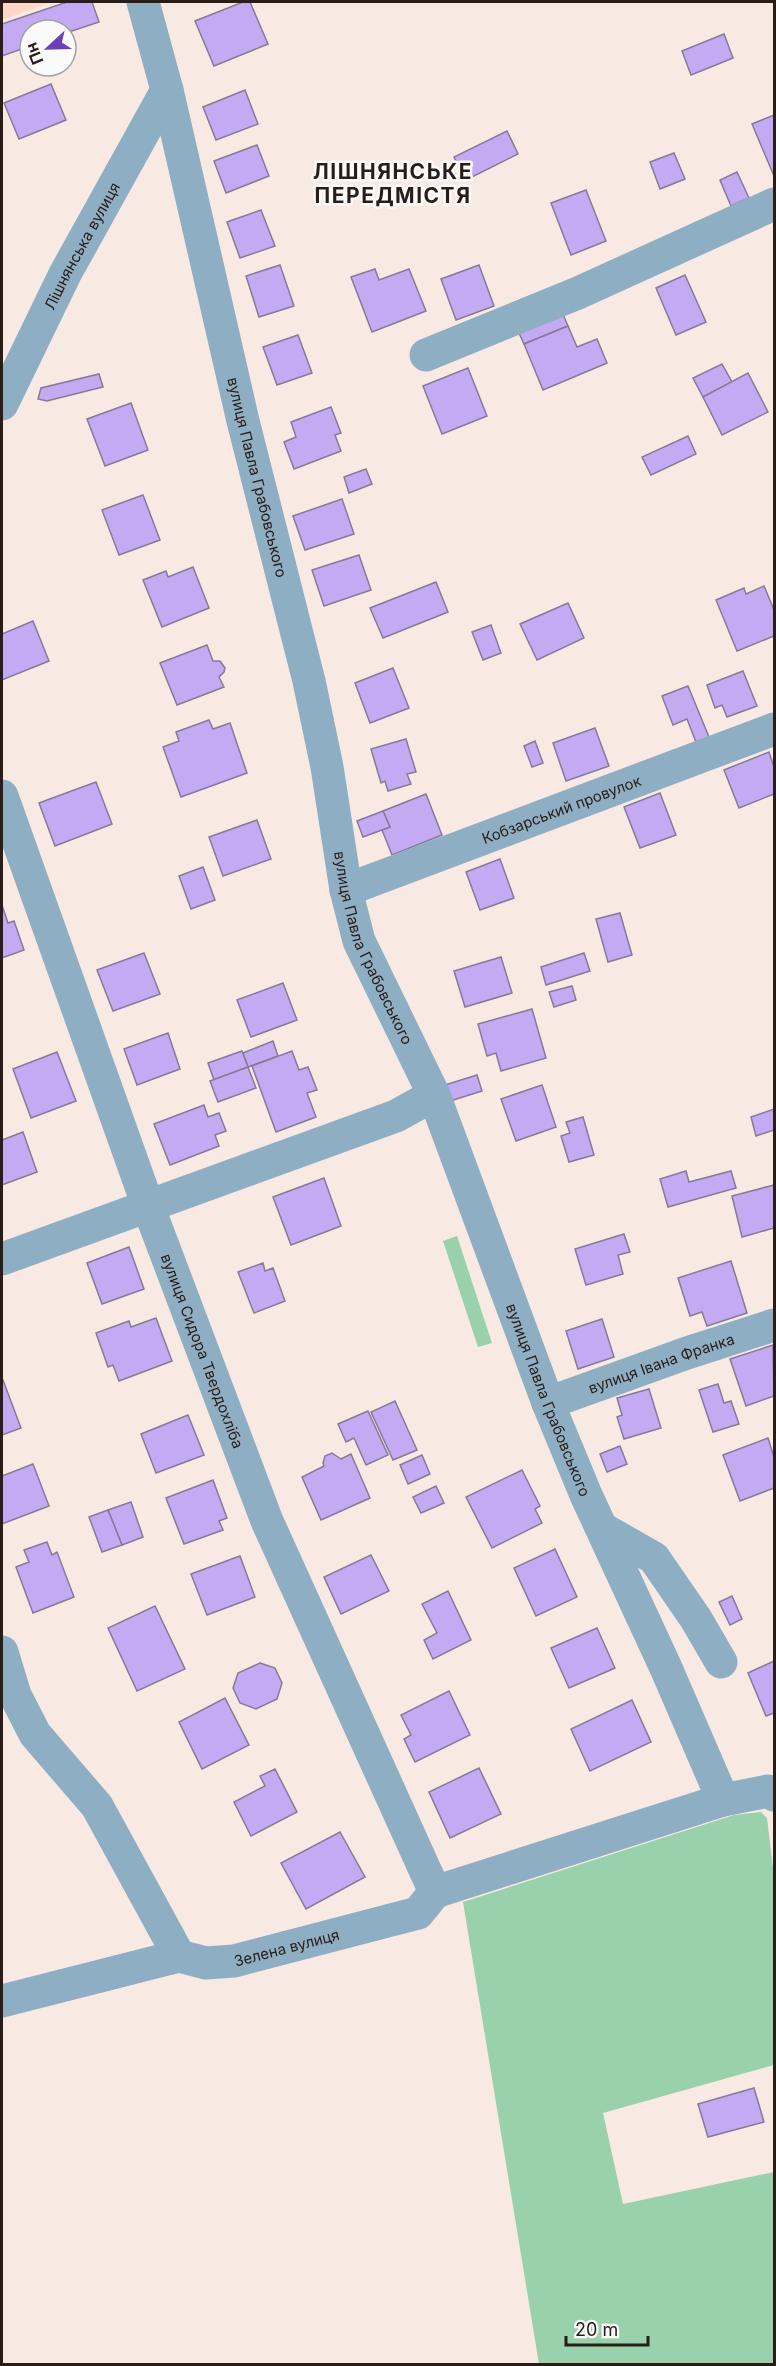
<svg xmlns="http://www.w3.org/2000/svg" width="776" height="2366" viewBox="0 0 776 2366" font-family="Inter,sans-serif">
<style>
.built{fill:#fdd6c9}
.green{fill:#99d1ac}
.building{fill:#c4aaf2;stroke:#857a99;stroke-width:1.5}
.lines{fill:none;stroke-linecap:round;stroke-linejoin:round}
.minor{stroke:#8eafc3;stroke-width:33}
.labels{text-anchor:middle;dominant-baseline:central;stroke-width:5;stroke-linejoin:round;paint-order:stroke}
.street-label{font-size:15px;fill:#2a1c17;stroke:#fafafa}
.district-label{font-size:21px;font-weight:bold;letter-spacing:1.5px;fill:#2a1c17;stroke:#fafafa}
</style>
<rect width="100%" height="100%" fill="#f9e9e3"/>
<path class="built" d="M2,2H52L2,20Z"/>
<g class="green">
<path d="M457,1236L492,1343L478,1347L443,1241Z"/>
<path d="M761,1812L767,1818L774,1876V2065L603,2113L623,2204L774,2172V2364H539L463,1902L734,1815Z"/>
</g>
<g class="building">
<path d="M67,2H92L99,22L66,33V30H30V46L2,56V24Z"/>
<path d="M243,2H250L268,44L214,66L195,21Z"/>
<path d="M724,34L733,58L691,75L682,51Z"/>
<path d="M51,84L66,120L19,139L4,103Z"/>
<path d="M245,90L258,124L216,140L203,107Z"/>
<path d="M774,115V176L752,124Z"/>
<path d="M507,131L518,154L466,180L454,157Z"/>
<path d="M257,145L269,176L226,193L214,161Z"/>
<path d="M674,153L685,179L660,189L650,162Z"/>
<path d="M737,172L749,198L731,206L720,180Z"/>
<path d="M586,190L606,241L571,255L551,203Z"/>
<path d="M261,210L275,246L240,258L227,222Z"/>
<path d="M280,265L294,306L259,317L246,276Z"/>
<path d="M479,265L494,306L456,320L441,279Z"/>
<path d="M375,269L379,280L409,269L426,311L372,332L351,277Z"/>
<path d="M685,275L706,322L676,335L656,288Z"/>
<path d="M562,312L568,326L524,344L518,331Z"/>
<path d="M568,326L577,347L597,339L607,363L543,390L524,344Z"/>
<path d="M298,335L312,373L277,385L263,347Z"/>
<path d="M722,364L732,382L703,397L693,378Z"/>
<path d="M468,368L487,416L442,434L423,386Z"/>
<path d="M748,373L768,412L722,435L703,397Z"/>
<path d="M99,374L103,387L47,401L38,399L41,388Z"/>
<path d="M131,403L148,450L105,466L87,419Z"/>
<path d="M331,407L341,433L335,435L341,451L294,469L284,442L296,437L291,422Z"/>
<path d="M688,436L696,454L651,475L642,457Z"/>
<path d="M366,469L372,484L349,493L344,477Z"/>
<path d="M143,495L160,540L119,555L102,510Z"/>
<path d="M342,499L354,534L305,550L293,516Z"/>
<path d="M359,555L371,590L324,606L312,570Z"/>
<path d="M193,567L209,608L162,627L143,580L166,571L168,577Z"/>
<path d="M436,582L448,612L383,638L370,608Z"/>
<path d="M764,586L774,610V636L737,651L716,600L744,588L746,594Z"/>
<path d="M568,603L584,638L537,660L520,624Z"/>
<path d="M33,621L49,661L2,680V634Z"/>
<path d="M491,625L501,653L483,660L472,632Z"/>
<path d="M207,645L213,661H220L225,668L224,672L219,677L224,687L177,705L160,663Z"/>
<path d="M393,668L409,708L370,723L355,683Z"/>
<path d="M743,671L757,706L727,717L722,705L715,708L707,685Z"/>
<path d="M688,686L709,737L696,742L687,719L673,725L662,696Z"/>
<path d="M209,720L213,729L230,723L247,773L181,797L163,747L179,741L176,732Z"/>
<path d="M595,728L609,766L566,781L553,743Z"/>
<path d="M406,739L416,772L407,774L411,784L388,791L385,781L381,783L371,749Z"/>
<path d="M535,741L543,763L532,767L524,746Z"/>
<path d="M769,752L774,767V794L739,808L724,770Z"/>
<path d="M96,782L112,824L55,846L39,803Z"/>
<path d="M660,793L676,835L640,848L624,807Z"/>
<path d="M426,794L442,835L392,855L382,830L390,827L383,811Z"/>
<path d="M383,811L390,827L363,837L357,821Z"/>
<path d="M257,820L271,859L223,876L209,837Z"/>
<path d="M500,859L514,898L480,910L466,872Z"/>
<path d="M203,867L215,900L191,909L179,876Z"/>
<path d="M2,905L8,923L14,921L24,950L2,958Z"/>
<path d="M620,913L632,955L608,962L596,919Z"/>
<path d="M144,953L160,994L113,1011L97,970Z"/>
<path d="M584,953L590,971L546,985L541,967Z"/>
<path d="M501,957L512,993L465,1007L454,971Z"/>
<path d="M283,983L297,1020L251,1037L237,1000Z"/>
<path d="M572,986L576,1000L554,1007L549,992Z"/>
<path d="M532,1009L546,1058L501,1071L496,1053L487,1056L478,1024Z"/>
<path d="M168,1033L180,1069L137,1085L124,1049Z"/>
<path d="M273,1041L278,1056L248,1067L243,1053Z"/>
<path d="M242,1051L248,1067L214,1080L208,1063Z"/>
<path d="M292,1051L299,1070L308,1067L317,1090L307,1093L316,1117L276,1132L252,1066Z"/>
<path d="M57,1052L76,1101L31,1118L13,1069Z"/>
<path d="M248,1067L256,1088L218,1102L210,1081Z"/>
<path d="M477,1075L482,1091L450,1101L445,1085Z"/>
<path d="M542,1085L556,1127L516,1141L501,1099Z"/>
<path d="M204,1105L208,1117L219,1113L226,1131L215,1135L219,1146L170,1165L154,1124Z"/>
<path d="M774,1109V1130L756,1136L751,1117Z"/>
<path d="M583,1117L594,1155L569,1162L561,1136L570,1133L566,1122Z"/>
<path d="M23,1132L37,1172L2,1185V1140Z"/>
<path d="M686,1171L689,1182L731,1171L736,1188L668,1207L660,1179Z"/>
<path d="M324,1178L341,1226L291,1245L273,1197Z"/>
<path d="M774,1185V1228L742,1237L732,1196Z"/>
<path d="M624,1234L630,1252L618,1255L623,1274L586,1285L575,1249Z"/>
<path d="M129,1247L144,1289L102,1304L87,1263Z"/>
<path d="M731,1261L747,1313L707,1326L702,1312L690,1316L678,1278Z"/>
<path d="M263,1263L265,1271L273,1268L285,1301L254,1313L238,1272Z"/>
<path d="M156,1318L172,1361L119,1381L113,1365L108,1367L96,1333L129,1321L131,1327Z"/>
<path d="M602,1319L614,1357L578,1369L566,1331Z"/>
<path d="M773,1345L774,1396L746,1406L730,1359Z"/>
<path d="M3,1380L21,1428L2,1435V1381Z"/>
<path d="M718,1384L724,1403L731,1401L739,1424L713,1432L699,1390Z"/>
<path d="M649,1389L661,1428L624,1439L617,1417L622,1415L617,1398Z"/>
<path d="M395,1401L417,1450L393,1460L371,1412Z"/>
<path d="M368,1411L388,1455L366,1465L354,1438L346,1442L338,1424Z"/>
<path d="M188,1415L204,1455L156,1473L141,1434Z"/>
<path d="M768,1438L774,1457V1488L740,1501L723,1455Z"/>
<path d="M620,1446L627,1464L607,1472L600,1454Z"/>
<path d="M332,1453L341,1459L351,1454L370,1498L321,1520L302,1477L324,1466L323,1463L325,1456Z"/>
<path d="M422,1455L430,1474L408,1484L400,1465Z"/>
<path d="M33,1464L49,1506L2,1524V1476Z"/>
<path d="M522,1470L540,1506L535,1509L542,1523L492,1548L466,1497Z"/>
<path d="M213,1480L227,1518L219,1521L223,1530L184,1544L166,1498Z"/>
<path d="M436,1486L444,1503L421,1513L413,1497Z"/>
<path d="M131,1502L143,1537L122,1545L108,1510Z"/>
<path d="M108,1510L122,1545L102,1552L89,1517Z"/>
<path d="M47,1542L52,1555L57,1552L74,1597L33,1613L16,1567L29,1562L24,1550Z"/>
<path d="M555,1549L577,1597L536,1616L514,1568Z"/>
<path d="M371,1555L389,1591L341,1614L324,1577Z"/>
<path d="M240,1556L255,1597L207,1615L191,1574Z"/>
<path d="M448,1591L471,1640L433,1659L424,1640L437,1633L422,1604Z"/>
<path d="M732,1596L742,1619L730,1625L719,1602Z"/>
<path d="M155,1606L185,1669L137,1691L108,1628Z"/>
<path d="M597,1628L615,1668L569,1688L551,1648Z"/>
<path d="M774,1661V1713L766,1716L748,1673Z"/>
<path d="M260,1663L275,1668L282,1683L277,1699L256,1709L240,1703L233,1688L238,1673Z"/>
<path d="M449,1691L470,1735L415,1762L404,1739L411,1735L401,1715Z"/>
<path d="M225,1698L249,1745L202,1769L179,1722Z"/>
<path d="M632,1700L651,1742L590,1771L571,1729Z"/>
<path d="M479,1768L501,1814L450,1838L429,1792Z"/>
<path d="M275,1769L297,1812L251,1836L234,1802L265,1786L260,1776Z"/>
<path d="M340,1832L365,1877L306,1909L281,1863Z"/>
<path d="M754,2088L764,2122L708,2137L698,2104Z"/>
</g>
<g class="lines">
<g class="minor">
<path id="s1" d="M143,2L167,90L243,421L309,681L327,767L346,890L359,941L434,1095L548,1403L586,1495L666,1668L723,1800L768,1791L774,1795"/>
<path d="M426,355L578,293L774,204"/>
<path id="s2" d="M2,404L65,274L167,90"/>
<path id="s3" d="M2,796L148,1206L267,1521L435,1892"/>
<path id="s4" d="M346,890L774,729"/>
<path d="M2,1259L396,1116L434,1095"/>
<path id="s5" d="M548,1403L687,1353L774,1325"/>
<path d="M603,1529L654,1558L696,1619L721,1662"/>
<path id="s6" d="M2,1652L15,1695L35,1734L97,1806L179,1956L206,1963L234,1961L418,1913L435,1892L723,1800"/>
<path d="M2,2001L179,1956"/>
</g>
</g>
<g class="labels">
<g class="street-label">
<text stroke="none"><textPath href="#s2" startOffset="177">Лішнянська вулиця</textPath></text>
<text stroke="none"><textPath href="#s1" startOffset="489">вулиця Павла Грабовського</textPath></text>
<text stroke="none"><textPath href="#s4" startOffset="230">Кобзарський провулок</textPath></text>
<text stroke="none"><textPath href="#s1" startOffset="975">вулиця Павла Грабовського</textPath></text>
<text stroke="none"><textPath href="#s3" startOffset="590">вулиця Сидора Твердохліба</textPath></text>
<text stroke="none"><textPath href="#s5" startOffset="120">вулиця Івана Франка</textPath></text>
<text stroke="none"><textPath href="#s1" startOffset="1461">вулиця Павла Грабовського</textPath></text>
<text stroke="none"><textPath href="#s6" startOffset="465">Зелена вулиця</textPath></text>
</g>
<g class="district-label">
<text x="393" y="171">ЛІШНЯНСЬКЕ<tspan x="393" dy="24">ПЕРЕДМІСТЯ</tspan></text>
</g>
</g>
<rect width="776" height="2366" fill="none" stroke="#2a1c17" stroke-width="6"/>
<g transform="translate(48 48) rotate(248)"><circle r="28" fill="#fafafa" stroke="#a7a19f" stroke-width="1.5"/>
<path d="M0-4.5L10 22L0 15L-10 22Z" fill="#6c3fb6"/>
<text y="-9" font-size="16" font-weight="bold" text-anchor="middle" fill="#2a1c17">Пн</text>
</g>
<path d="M566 2336v9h82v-9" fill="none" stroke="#2a1c17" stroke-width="3"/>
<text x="575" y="2336" font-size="18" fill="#2a1c17" stroke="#fafafa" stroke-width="4.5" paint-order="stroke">20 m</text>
</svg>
